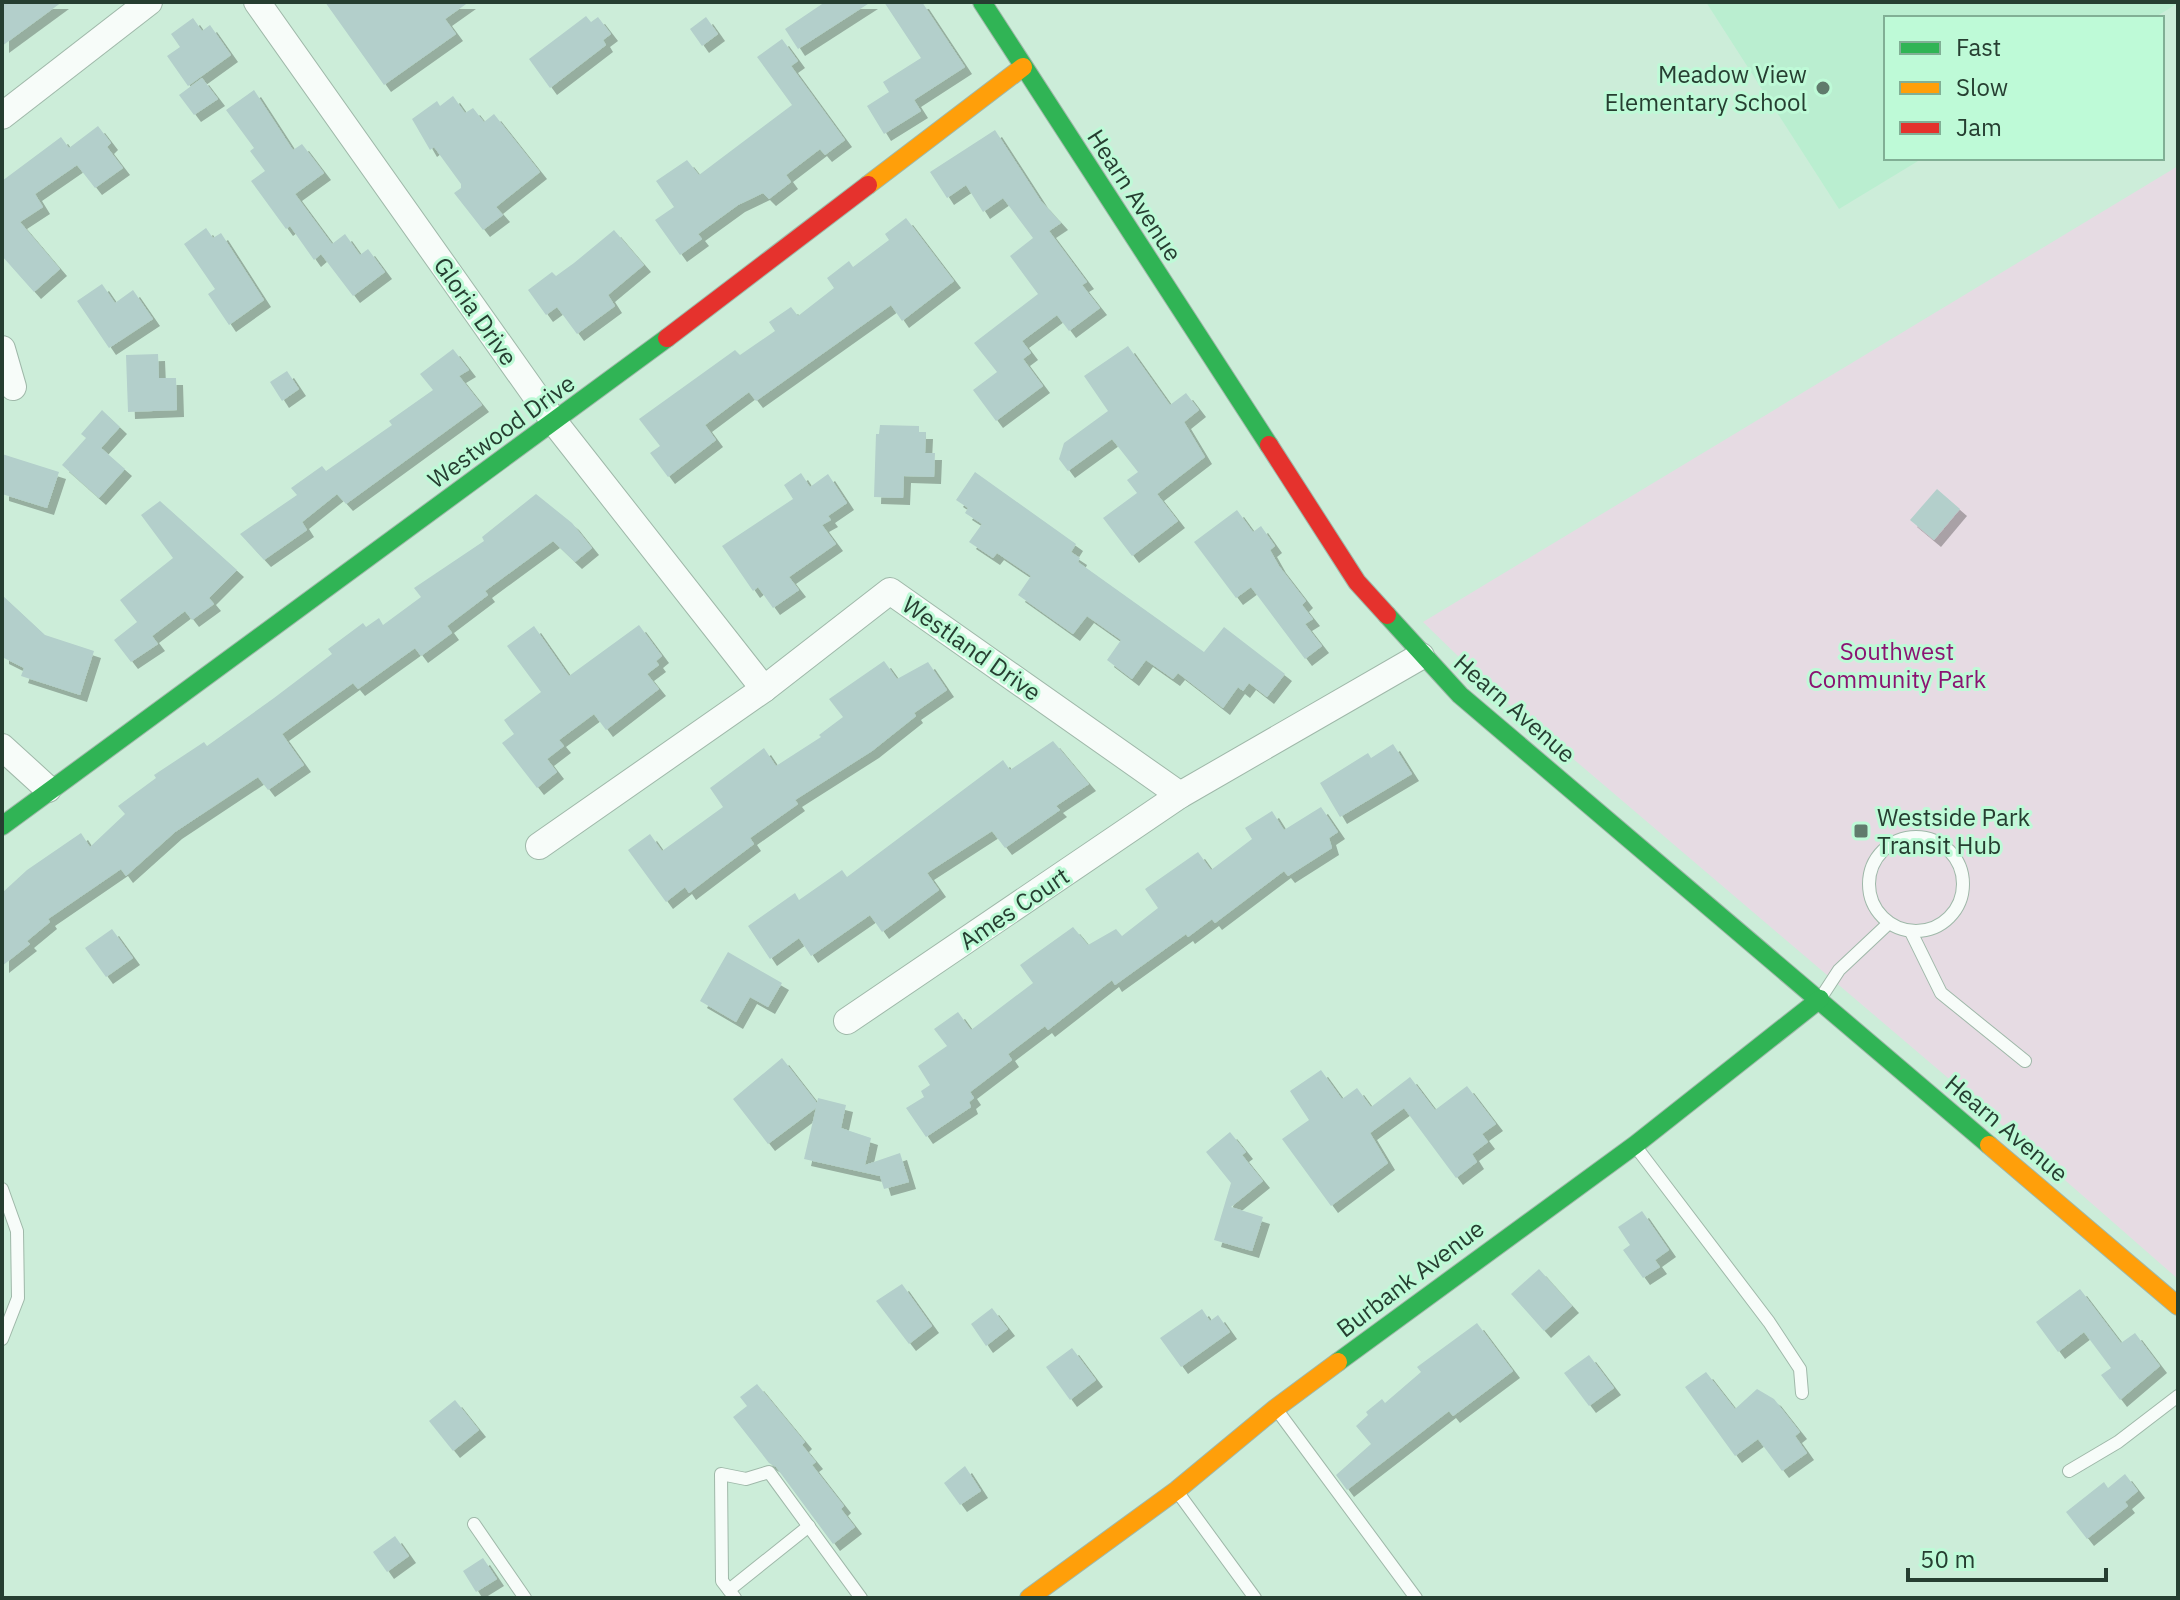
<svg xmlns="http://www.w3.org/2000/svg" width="2180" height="1600" viewBox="0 0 2180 1600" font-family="'IBM Plex Sans',sans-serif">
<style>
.built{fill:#baeed0}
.green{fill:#e6dbe3}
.building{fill:#b3cfcb;filter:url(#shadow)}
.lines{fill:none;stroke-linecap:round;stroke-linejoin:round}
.lane-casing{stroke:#9fb8a9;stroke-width:14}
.street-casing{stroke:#9fb8a9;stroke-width:28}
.fast-casing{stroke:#9fb8a9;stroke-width:20}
.slow-casing{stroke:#9fb8a9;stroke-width:20}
.jam-casing{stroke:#9fb8a9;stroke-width:20}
.lane{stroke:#f7fcf9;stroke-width:12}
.street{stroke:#f7fcf9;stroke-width:26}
.fast{stroke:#30b455;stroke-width:18}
.slow{stroke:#ff9f0a;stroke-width:18}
.jam{stroke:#e5322d;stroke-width:18}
.poi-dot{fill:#607b6c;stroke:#befad7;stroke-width:3}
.labels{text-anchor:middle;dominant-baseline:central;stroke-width:6;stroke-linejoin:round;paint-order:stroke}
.poi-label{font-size:24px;fill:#263e31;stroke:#befad7;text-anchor:end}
.street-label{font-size:24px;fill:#263e31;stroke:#befad7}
.park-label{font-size:24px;fill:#8b1372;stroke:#befad7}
</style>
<defs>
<filter id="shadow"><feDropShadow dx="7" dy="7" stdDeviation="0" flood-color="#0004"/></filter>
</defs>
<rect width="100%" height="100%" fill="#ccedd9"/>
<path class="built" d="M1706,2H2178V3L2154,18H1886V158H1923L1839,209Z"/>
<path class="green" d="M2178,166V1279L1961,1089L1497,694L1423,622Z"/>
<g class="building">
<path d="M2,2H62L2,46Z"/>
<path d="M325,2H469L445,19L456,34L384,85Z"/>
<path d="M825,2H871L798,49L785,29Z"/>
<path d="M884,2H922L965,67L914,100L921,111L884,134L867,106L889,92L883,82L921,58Z"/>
<path d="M586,16L591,22L598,17L611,34L603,40L606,45L550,88L529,59Z"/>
<path d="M706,17L718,34L702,46L690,29Z"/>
<path d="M193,18L202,31L210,25L231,55L188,86L167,56L180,47L171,34Z"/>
<path d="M782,39L798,61L791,66L845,140L825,155L820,149L786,175L791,182L769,199L763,193L738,205L698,234L702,239L680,255L655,220L674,207L656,181L687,160L699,175L792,105L757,57Z"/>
<path d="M202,78L218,99L194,115L179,95Z"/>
<path d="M254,90L293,150L302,144L324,173L295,194L332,244L345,234L360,255L368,249L385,272L353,296L321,254L314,260L290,226L286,229L251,181L265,171L250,151L254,148L226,110Z"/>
<path d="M453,96L465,113L473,108L484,122L494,114L540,172L496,207L503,215L483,230L454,193L461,188V184L434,147L430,150L412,119L437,101L440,106Z"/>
<path d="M98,126L111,143L107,147L123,168L95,188L77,165L35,194L43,207L20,222L60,269L34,292L2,256V181L61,137L69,148Z"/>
<path d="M995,130L1041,201L1061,223L1049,231L1087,282L1082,285L1100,308L1069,331L1057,315L1022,341L1031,353L1023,359L1043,386L996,421L973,390L997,372L974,343L1038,294L1010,256L1033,238L1003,198L983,212L966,185L947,198L930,172Z"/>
<path d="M906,218L954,281L902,321L891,305L756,401L749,392L705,425L716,440L668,477L650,453L660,446L639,419L735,350L740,355L775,331L769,322L791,307L798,316L834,288L827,278L849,261L853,267L889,240L885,234Z"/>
<path d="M206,228L213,238L221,233L264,300L229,325L208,294L215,289L184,244Z"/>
<path d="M614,230L644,265L608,295L615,306L577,334L557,307L546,315L528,290L552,272L556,276L574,263Z"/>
<path d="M102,284L115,303L133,290L153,319L109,348L77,301Z"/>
<path d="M1128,346L1170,405L1186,393L1199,410L1184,422L1205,457L1157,494L1178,521L1132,556L1103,518L1137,493L1127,480L1138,472L1112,439L1068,471L1059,459L1064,443L1108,411L1084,376Z"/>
<path d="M453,349L469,370L459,376L482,405L346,504L337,494L302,522L307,530L264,560L240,534L297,495L291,488L322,466L326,471L392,425L389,421L433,390L420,374Z"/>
<path d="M158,354L159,378H176L177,410L128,412L126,355Z"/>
<path d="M287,371L299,389L282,401L270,382Z"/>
<path d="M102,410L120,427L101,448L125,469L99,498L62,465L86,438L81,434Z"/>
<path d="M880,425L919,426V432H926L925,453H935L934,477L904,476L903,498L874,497L876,434H879Z"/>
<path d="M2,454L59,472L47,508L2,494Z"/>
<path d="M975,472L1076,544L1071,552L1080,558L1078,562L1204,652L1224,627L1285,674L1267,697L1249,683L1243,691L1238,687L1223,708L1178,673L1173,679L1146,660L1132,679L1107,660L1121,640L1087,616L1073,634L1018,595L1031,576L997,553L993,558L969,542L982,524L965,513L968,508L956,500Z"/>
<path d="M801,473L810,487L828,474L847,503L828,516L831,520L822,525L836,544L789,577L799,590L773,608L758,587L753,591L722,546L793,499L784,485Z"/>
<path d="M1937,489L1960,509L1934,540L1910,520Z"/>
<path d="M536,494L572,523L592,548L575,562L553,541L485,591L488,595L447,626L452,633L421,656L415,648L358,689L353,683L282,734L304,765L268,790L258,777L175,832L126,876L121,869L48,919L50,922L27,941L30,944L2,966V893L27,870L81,833L90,847L125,814L118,806L156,778L154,775L204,742L207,746L274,698L332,654L328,649L363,623L366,627L379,618L383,625L421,597L414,588L484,541L482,537Z"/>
<path d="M160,501L237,570L209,598L214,604L192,620L185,611L152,636L158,644L131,662L114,640L137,622L120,600L173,558L141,515Z"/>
<path d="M1237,510L1253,532L1261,526L1275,546L1270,550L1279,566L1306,601L1302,605L1313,619L1305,624L1322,646L1305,659L1251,587L1236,598L1194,542Z"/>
<path d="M2,595L45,635L94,651L80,695L21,676L24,668L2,657Z"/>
<path d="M639,625L662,656L656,661L659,665L647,674L659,689L606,730L594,714L559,740L564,746L547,759L557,772L537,788L502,743L514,734L504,720L541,692L507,646L534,626L569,676Z"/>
<path d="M884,661L897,679L928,662L947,690L914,713L916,716L872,751L795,800L798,804L750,838L754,844L718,871L689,893L685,887L666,902L628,850L650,834L662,851L705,820L723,807L710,788L764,748L776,766L821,737L819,735L843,717L829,699Z"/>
<path d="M1053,741L1089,784L1056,806L1060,810L1005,848L992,831L927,873L939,890L882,932L870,915L811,956L799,938L770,959L748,926L795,893L799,900L842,870L847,877L1003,760L1010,770Z"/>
<path d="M1393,744L1412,774L1340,817L1320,783L1368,753L1371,758Z"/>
<path d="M1321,807L1338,832L1329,838L1332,848L1288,876L1284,871L1215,923L1212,919L1188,937L1186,934L1115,985L1112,980L1048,1030L1045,1026L1008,1054L1012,1060L970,1092L974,1098L969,1102L971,1107L926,1137L906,1108L924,1097L921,1091L930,1085L918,1066L947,1046L934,1029L958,1012L971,1030L1033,983L1020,965L1073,927L1088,945L1116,929L1122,936L1158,908L1145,889L1198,852L1211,870L1252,839L1245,828L1272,811L1284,830Z"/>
<path d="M112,929L133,958L106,977L85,948Z"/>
<path d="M728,952L782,983L768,1007L750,997L736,1022L700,1001Z"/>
<path d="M782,1058L817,1103L818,1098L846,1105L841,1128L871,1138L865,1165L900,1153L909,1182L884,1189L880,1176L804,1159L816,1108L768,1144L733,1099Z"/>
<path d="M1321,1070L1342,1099L1357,1088L1371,1107L1410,1077L1435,1110L1467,1086L1496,1124L1482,1134L1488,1142L1472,1154L1477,1162L1456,1178L1404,1108L1370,1133L1388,1163L1331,1206L1282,1139L1309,1120L1290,1091Z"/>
<path d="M1230,1132L1246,1152L1242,1155L1263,1181L1231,1207L1263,1217L1252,1251L1214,1240L1231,1183L1206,1152Z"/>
<path d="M1642,1211L1669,1250L1655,1260L1660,1267L1643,1278L1623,1250L1630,1245L1618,1227Z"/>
<path d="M1539,1269L1572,1306L1544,1331L1511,1294Z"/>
<path d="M902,1284L932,1326L909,1344L876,1301Z"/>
<path d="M2080,1289L2121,1343L2135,1333L2160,1366L2120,1400L2101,1375L2111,1368L2084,1332L2058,1352L2036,1322Z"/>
<path d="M992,1308L1008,1329L986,1346L971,1324Z"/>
<path d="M1202,1309L1210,1321L1218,1315L1230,1332L1181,1367L1160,1338Z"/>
<path d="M1477,1323L1513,1371L1453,1416L1449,1411L1347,1490L1336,1475L1371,1444L1356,1426L1368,1415L1366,1412L1382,1399L1385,1403L1421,1372L1417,1367Z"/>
<path d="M1072,1348L1096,1380L1070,1400L1046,1367Z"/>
<path d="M1589,1355L1614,1388L1589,1406L1564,1373Z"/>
<path d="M1706,1372L1735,1409L1757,1389L1774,1399L1800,1432L1795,1436L1807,1453L1782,1471L1758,1439L1735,1456L1685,1387Z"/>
<path d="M757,1384L805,1442L802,1445L816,1462L812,1465L844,1506L841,1509L855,1527L833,1544L776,1467L769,1463L733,1417L747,1406L740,1397Z"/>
<path d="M455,1400L479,1430L453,1451L429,1421Z"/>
<path d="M965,1466L981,1491L960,1505L944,1483Z"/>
<path d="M2125,1474L2138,1491L2125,1502L2128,1506L2087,1539L2066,1512L2104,1482L2108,1488Z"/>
<path d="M395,1536L409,1556L387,1572L373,1552Z"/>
<path d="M483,1558L497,1579L476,1592L463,1571Z"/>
</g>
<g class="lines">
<g class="lane-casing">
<g id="lane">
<circle cx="1916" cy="884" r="47"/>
<path d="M1911,932L1941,993L2025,1061"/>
<path d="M1822,996L1839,970L1889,923"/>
<path d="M1636,1147L1769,1322L1800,1369L1802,1393"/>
<path d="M2,1189L17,1231L18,1298L2,1339"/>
<path d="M1277,1410L1416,1598"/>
<path d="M2069,1471L2118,1442L2178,1396"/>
<path d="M1179,1494L1255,1598"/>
<path d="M474,1524L525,1598"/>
<path d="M729,1590L809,1526"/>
<path d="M735,1598L722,1581L721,1474L746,1479L769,1472L861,1598"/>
</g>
</g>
<g class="street-casing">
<g id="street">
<path d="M257,2L555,423L764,689"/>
<path d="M2,116L149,2"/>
<path d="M2,349L13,387"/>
<path d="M2,747L48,789"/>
<path d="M539,846L764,689L890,591L1180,795"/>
<path d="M847,1021L1180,795L1421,656"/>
</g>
</g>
<g class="fast-casing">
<g id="fast">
<path d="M982,2L1269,445"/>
<path d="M1387,615L1460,695L1989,1145"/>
<path d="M2,826L667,338"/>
<path d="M1338,1362L1635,1145L1820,999"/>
</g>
</g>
<g class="slow-casing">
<g id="slow">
<path d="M868,185L1023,67"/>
<path d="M1989,1145L2178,1306"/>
<path d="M1029,1598L1177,1490L1276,1408L1338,1362"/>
</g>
</g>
<g class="jam-casing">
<g id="jam">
<path d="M667,338L868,185"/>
<path d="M1269,445L1357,582L1387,615"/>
</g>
</g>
<use href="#lane" class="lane"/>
<use href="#street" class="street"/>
<use href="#fast" class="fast"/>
<use href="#slow" class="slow"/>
<use href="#jam" class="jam"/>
</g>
<g class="poi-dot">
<circle cx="1823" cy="88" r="8"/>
<rect x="1853" y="823" width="16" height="16" rx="4"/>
</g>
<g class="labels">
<g class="poi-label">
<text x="1807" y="74">Meadow View<tspan x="1807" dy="28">Elementary School</tspan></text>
<text x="1877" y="817" text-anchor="start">Westside Park<tspan x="1877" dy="28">Transit Hub</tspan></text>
</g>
<g class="street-label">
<text transform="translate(1135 195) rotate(57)">Hearn Avenue</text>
<text transform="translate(476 311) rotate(55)">Gloria Drive</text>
<text transform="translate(501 431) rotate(-36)">Westwood Drive</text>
<text transform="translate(972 648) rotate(35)">Westland Drive</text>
<text transform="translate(1515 708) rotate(41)">Hearn Avenue</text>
<text transform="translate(1014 908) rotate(-34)">Ames Court</text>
<text transform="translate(2007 1128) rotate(40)">Hearn Avenue</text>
<text transform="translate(1410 1278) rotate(-37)">Burbank Avenue</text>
</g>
<g class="park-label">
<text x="1897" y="651">Southwest<tspan x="1897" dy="28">Community Park</tspan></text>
</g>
</g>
<rect width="2180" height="1600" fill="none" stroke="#263e31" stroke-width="8"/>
<rect x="1884" y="16" width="280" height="144" fill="#befad7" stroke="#81af95" stroke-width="2"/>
<rect x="1900" y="42" width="40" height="12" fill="#30b455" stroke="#81af95" stroke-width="2"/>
<text x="1956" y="56" font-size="24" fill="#263e31">Fast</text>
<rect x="1900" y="82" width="40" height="12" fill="#ff9f0a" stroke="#81af95" stroke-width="2"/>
<text x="1956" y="96" font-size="24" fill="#263e31">Slow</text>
<rect x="1900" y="122" width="40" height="12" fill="#e5322d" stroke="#81af95" stroke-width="2"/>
<text x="1956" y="136" font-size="24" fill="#263e31">Jam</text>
<path d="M1908 1568v12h198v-12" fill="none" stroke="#263e31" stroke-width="4"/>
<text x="1920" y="1568" font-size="24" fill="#263e31" stroke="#befad7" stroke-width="6" paint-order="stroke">50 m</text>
</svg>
